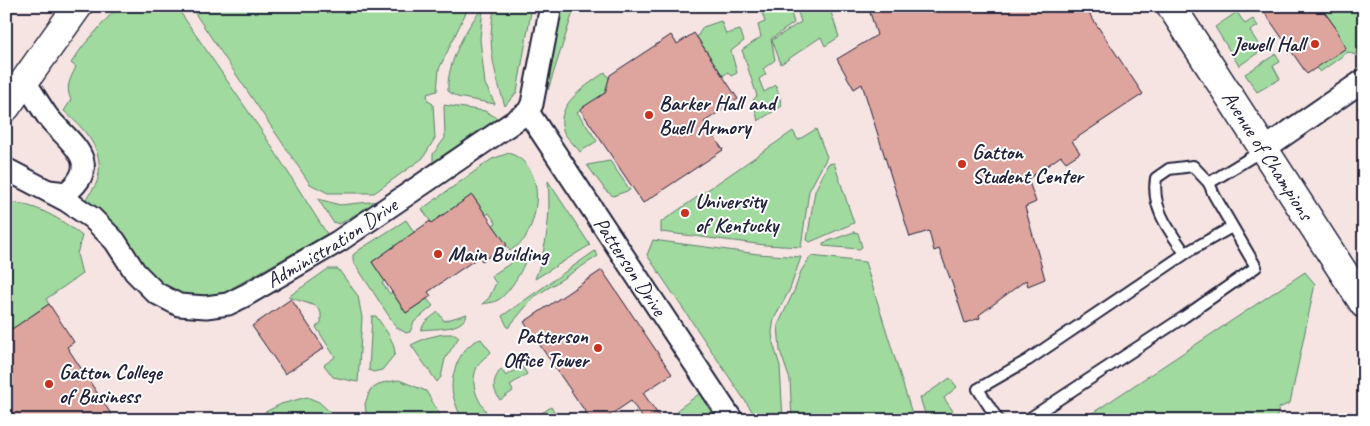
<svg xmlns="http://www.w3.org/2000/svg" width="1370" height="426" viewBox="0 0 1370 426" font-family="Caveat,sans-serif">
<style>
.built{fill:#f5e4e2}
.green{fill:#a0da9f;stroke:#617e6d}
.building{fill:#dea49e;stroke:#22223b}
.lines{fill:none;stroke-linecap:round;stroke-linejoin:round}
.lane-casing{stroke:#22223b;stroke-width:14}
.street-casing{stroke:#22223b;stroke-width:25}
.secondary-casing{stroke:#22223b;stroke-width:31}
.primary-casing{stroke:#22223b;stroke-width:31}
.lane{stroke:#fff;stroke-width:10}
.street{stroke:#fff;stroke-width:21}
.secondary{stroke:#fff;stroke-width:28}
.primary{stroke:#fff;stroke-width:28}
.poi-dot{fill:#c8321e;stroke:#fff;stroke-width:2}
.labels{text-anchor:middle;dominant-baseline:central;stroke-width:4;stroke-linejoin:round;paint-order:stroke}
.poi-label{font-size:21px;font-weight:bold;fill:#22223b;stroke:#fff;text-anchor:start}
.street-label{font-size:21px;fill:#22223b;stroke:#fff}
</style>
<rect width="100%" height="100%" fill="#fff"/>
<filter id="ink" filterUnits="userSpaceOnUse"><feTurbulence type="fractalNoise" baseFrequency=".02" numOctaves="2"/><feDisplacementMap in="SourceGraphic" scale="10" xChannelSelector="R" yChannelSelector="G"/><feConvolveMatrix kernelMatrix="1 2 1 2 8 2 1 2 1" color-interpolation-filters="sRGB"/></filter>
<g filter="url(#ink)">
<rect class="built" x="6" y="6" width="1358" height="414"/>
<g class="green">
<path d="M118,6H176L265,136L327,234L225,292L194,299L173,293L143,271L109,222L86,199C90,193 97,185 98,178C105,149 83,128 64,111L71,100C65,87 70,79 76,67L71,63L83,46Z"/>
<path d="M190,6H469L439,69L437,91L427,94L428,101L433,104L435,138L423,158L374,193H328L310,184Z"/>
<path d="M495,6H532L517,92L505,106C494,71 486,43 495,6Z"/>
<path d="M558,6H575L548,90L549,60Z"/>
<path d="M779,6H789L794,23L771,39L775,60L763,69L766,74L759,79L764,92L776,85L782,106L758,121L753,100L757,96L742,50L761,37L758,25L765,22L762,12Z"/>
<path d="M796,6H829L839,37L825,46L821,37L781,64L772,40L801,22Z"/>
<path d="M1320,6H1358L1359,14H1363L1361,29L1364,30L1362,41L1355,55L1348,52L1320,72L1316,68L1341,39L1337,32L1338,31Z"/>
<path d="M483,8L480,39L485,84L495,104L457,97L448,91C446,66 466,26 483,8Z"/>
<path d="M1237,12L1245,24L1253,19L1258,26L1250,31L1262,50L1239,66L1215,27Z"/>
<path d="M721,21L726,34L740,30L744,41L731,51L737,73L731,76L728,72L723,76L697,37L703,27Z"/>
<path d="M1276,54L1280,62L1273,66L1280,79L1257,92L1245,74Z"/>
<path d="M605,72L614,87L577,112L597,141L580,152C576,146 565,137 563,130C555,103 588,85 605,72Z"/>
<path d="M444,105L485,111L499,119L433,163V154L445,138Z"/>
<path d="M816,129L827,157L809,191L801,247L765,245L661,232V222L793,131L798,140Z"/>
<path d="M509,153C544,165 541,211 525,238C522,243 515,247 510,251L493,225L496,223L489,213L486,215L472,195L449,211L435,228L422,209L492,159Z"/>
<path d="M610,161L630,190L613,196L606,191L587,165Z"/>
<path d="M834,163L854,223L810,242L807,240L815,191L828,164Z"/>
<path d="M548,181L590,245L535,279C547,248 551,214 548,181Z"/>
<path d="M318,199L340,205L379,201L339,224L333,222Z"/>
<path d="M6,202C36,204 60,218 82,236L77,254L82,274L46,299L49,304L6,333Z"/>
<path d="M406,220L418,238L396,245L372,262L385,281L382,283L390,294L392,292L406,313L427,299L433,306L414,322L410,332L406,333L396,327L353,261V255L359,250Z"/>
<path d="M854,232L858,233L862,247L859,249L823,246V243Z"/>
<path d="M653,240L758,254L801,257L790,289L774,319L772,332L773,343L780,366L783,420H758L647,255Z"/>
<path d="M595,251L598,256L534,297L508,328L502,316Z"/>
<path d="M528,252C526,265 510,293 498,300C494,303 486,303 482,304L489,298L496,283L491,276Z"/>
<path d="M811,256L865,262L914,420H792L790,380L780,351L778,325L795,289L801,271Z"/>
<path d="M328,269H338L358,296L362,318L358,382L333,377L324,365L335,357L316,327L321,323V313L316,306L288,297Z"/>
<path d="M1305,272L1315,284L1290,403L1279,408L1277,416L1272,420H1082Z"/>
<path d="M438,312L444,321L467,314C463,331 435,328 421,330L425,322Z"/>
<path d="M372,316H376C384,328 395,341 395,354L382,370L373,372L369,370Z"/>
<path d="M443,334H455L459,337L445,359L441,377L437,382L411,345L426,338Z"/>
<path d="M481,339L491,352C489,355 485,357 482,360C468,376 474,396 486,411C478,417 470,424 461,417C457,408 452,396 452,387C452,368 463,344 481,339Z"/>
<path d="M522,366L527,374L510,385L513,391L500,400C492,388 492,381 501,369L506,376Z"/>
<path d="M950,378L957,387L944,398L959,420H927L920,398Z"/>
<path d="M399,380L426,391L443,420H367L365,404L370,390L382,383Z"/>
<path d="M699,394L717,420H683L677,410Z"/>
<path d="M307,397L319,402L330,412L331,420H250L281,404Z"/>
<path d="M551,407L558,416L553,420H518L528,413L533,419Z"/>
</g>
<g class="building">
<path d="M868,6H1084L1143,94L1072,141L1080,153L1066,162L1061,156L1028,179L1036,202L1025,207L1045,279L1028,286L1026,280L979,315L980,318L965,323L953,286L939,249L934,251L929,231L910,237L862,84L854,89L837,59L877,35Z"/>
<path d="M1260,6H1320L1338,31L1337,32L1346,48L1307,74Z"/>
<path d="M694,33L738,99L704,122L723,150L643,203L580,109L605,93L610,75L671,35L677,44Z"/>
<path d="M472,195L507,245L482,261L479,257L428,292L431,296L406,313L372,262L430,221L431,223Z"/>
<path d="M602,270L672,374L643,393L662,420H644L631,401L603,420H591L524,322Z"/>
<path d="M291,299L324,348L285,374L252,326Z"/>
<path d="M49,304L74,342L67,347L115,420H6V333Z"/>
</g>
<g class="lines">
<g class="lane-casing">
<g id="lane">
<path d="M1185,253C1169,230 1151,208 1156,178L1169,169L1193,166L1209,183"/>
<path d="M998,420L978,389L1028,360L1189,251L1232,227"/>
<path d="M1027,420L1184,317L1256,267L1214,195L1209,183L1263,150"/>
</g>
</g>
<g class="street-casing">
<g id="street">
<path d="M24,81C33,93 40,106 48,117C67,141 106,162 66,193L49,191"/>
<path id="s1" d="M528,112L732,420"/>
<path d="M1264,149L1364,80"/>
<path id="s2" d="M6,169L67,201L92,218L115,241L135,272L156,293L179,305L206,307L228,304L246,295L339,241L528,112L532,104L551,6"/>
</g>
</g>
<g class="secondary-casing">
<g id="secondary">
<path id="s3" d="M1171,6L1364,304"/>
</g>
</g>
<g class="primary-casing">
<path id="primary" d="M6,107L78,6"/>
</g>
<use href="#lane" class="lane"/>
<use href="#street" class="street"/>
<use href="#secondary" class="secondary"/>
<use href="#primary" class="primary"/>
</g>
</g>
<g class="poi-dot">
<circle cx="1315" cy="44" r="5"/>
<circle cx="649" cy="115" r="5"/>
<circle cx="962" cy="164" r="5"/>
<circle cx="685" cy="213" r="5"/>
<circle cx="438" cy="254" r="5"/>
<circle cx="598" cy="348" r="5"/>
<circle cx="49" cy="384" r="5"/>
</g>
<g class="labels">
<g class="poi-label">
<text x="1305" y="44" text-anchor="end">Jewell Hall</text>
<text x="659" y="103">Barker Hall and<tspan x="659" dy="24">Buell Armory</tspan></text>
<text x="972" y="152">Gatton<tspan x="972" dy="24">Student Center</tspan></text>
<text x="695" y="201">University<tspan x="695" dy="24">of Kentucky</tspan></text>
<text x="448" y="254">Main Building</text>
<text x="588" y="336" text-anchor="end">Patterson<tspan x="588" dy="24">Office Tower</tspan></text>
<text x="59" y="372">Gatton College<tspan x="59" dy="24">of Business</tspan></text>
</g>
<g class="street-label">
<text stroke="none"><textPath href="#s3" startOffset="178">Avenue of Champions</textPath></text>
<text stroke="none"><textPath href="#s2" startOffset="394">Administration Drive</textPath></text>
<text stroke="none"><textPath href="#s1" startOffset="185">Patterson Drive</textPath></text>
</g>
</g>
<rect width="1370" height="426" fill="none" stroke="#fff" stroke-width="25"/>
<rect x="12" y="12" width="1345" height="401" fill="none" stroke="#22223b" stroke-width="2" filter="url(#ink)"/>
</svg>
